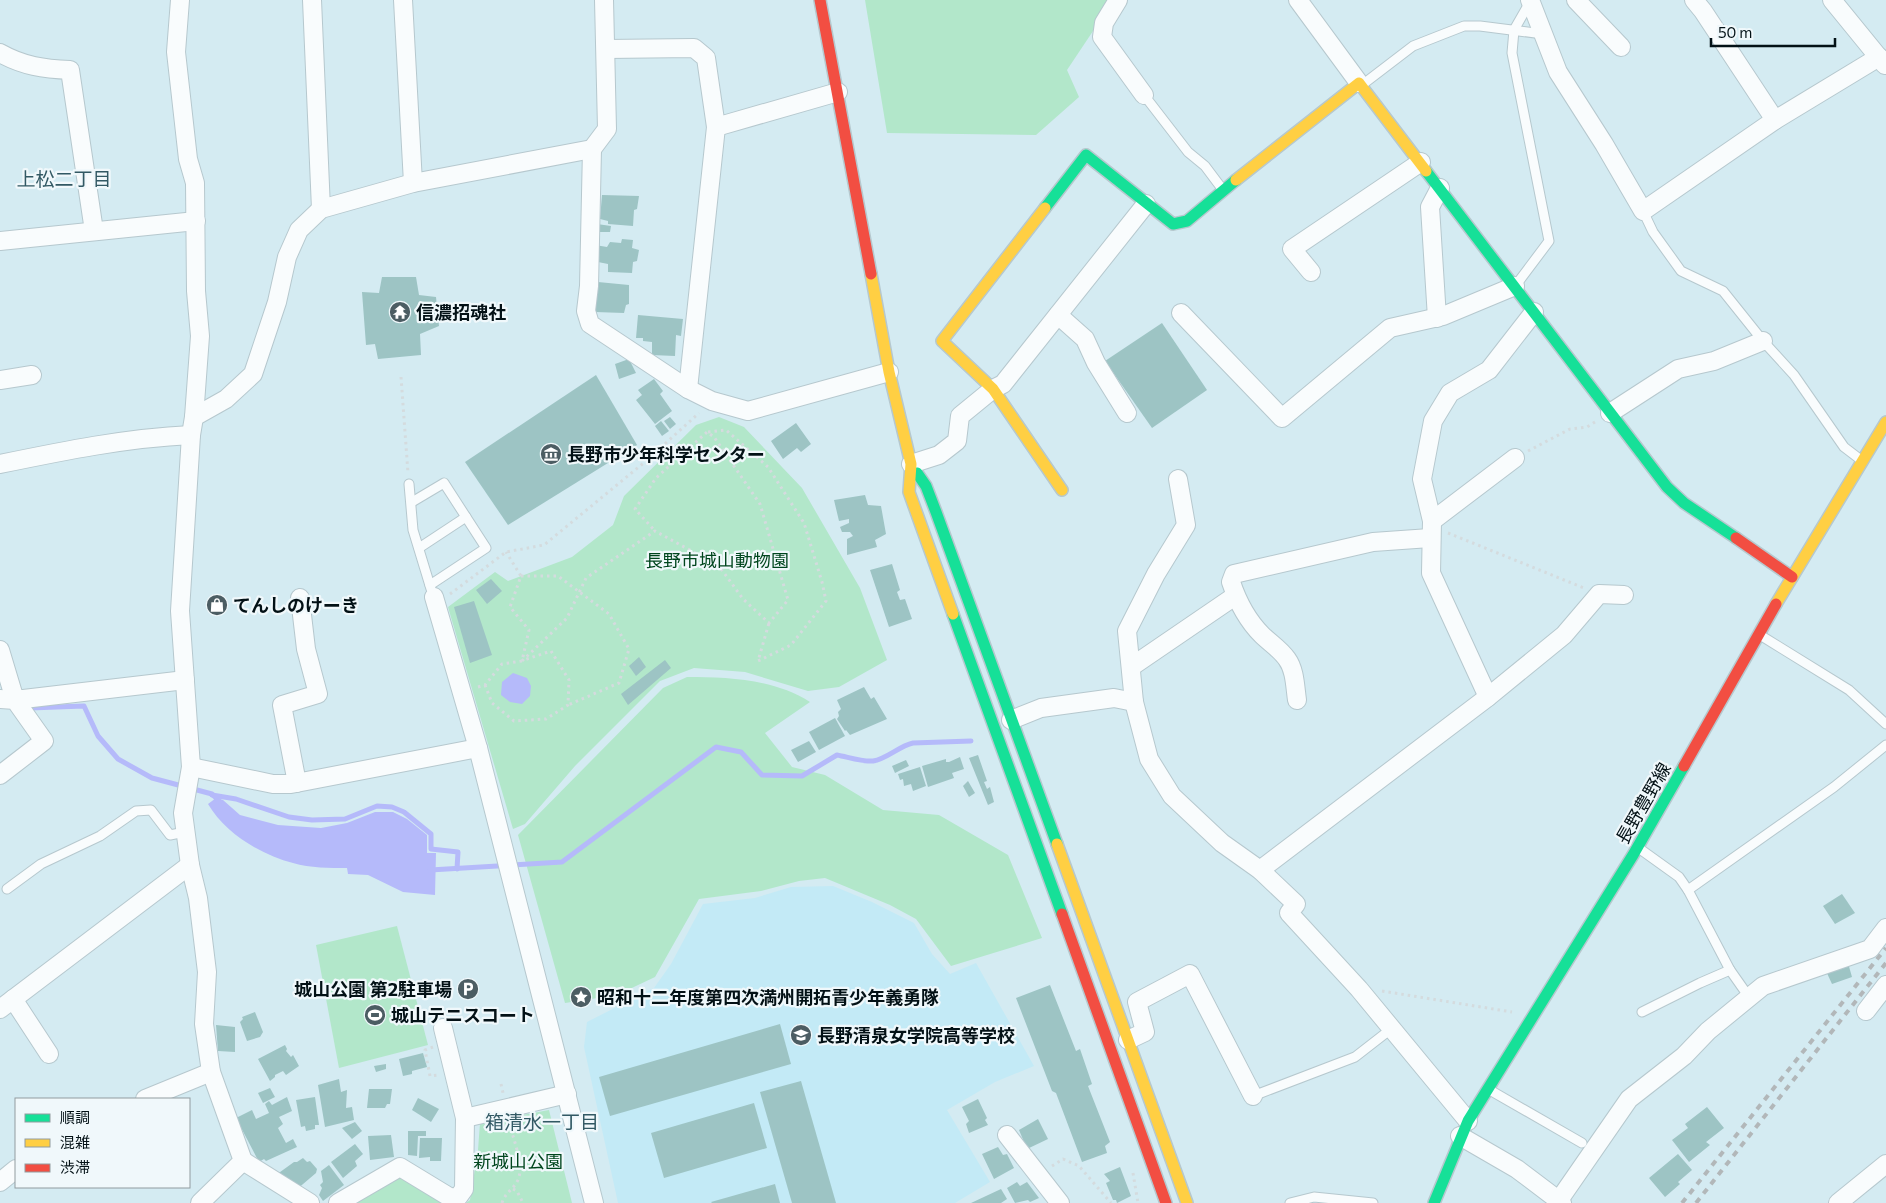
<svg xmlns="http://www.w3.org/2000/svg" width="1886" height="1203" viewBox="0 0 1886 1203" font-family="Commissioner,'Noto Sans JP',sans-serif">
<style>
.built{fill:#c3eaf6}
.green{fill:#b2e7ca}
.water{fill:#b5bafa}
.lines{fill:none;stroke-linecap:round;stroke-linejoin:round}
.stream{stroke:#b5bafa;stroke-width:5}
.building{fill:#9dc4c4}
.lane-casing{stroke:#b6c8ce;stroke-width:11}
.street-casing{stroke:#b6c8ce;stroke-width:20}
.fast-casing{stroke:#b6c8ce;stroke-width:14}
.slow-casing{stroke:#b6c8ce;stroke-width:14}
.jam-casing{stroke:#b6c8ce;stroke-width:14}
.path{stroke:#d4dbde;stroke-width:3;stroke-dasharray:2.5 4;stroke-linecap:butt}
.lane{stroke:#f9fcfd;stroke-width:9}
.street{stroke:#f9fcfd;stroke-width:18}
.fast{stroke:#16e098;stroke-width:11}
.slow{stroke:#ffcf43;stroke-width:11}
.jam{stroke:#f24e42;stroke-width:11}
.rail{stroke:#b2b7b9;stroke-width:4;stroke-dasharray:6 6;stroke-linecap:butt}
.labels{text-anchor:middle;dominant-baseline:central;stroke-width:4.5;stroke-linejoin:round;paint-order:stroke}
.poi-label{font-size:18px;font-weight:bold;fill:#031116;stroke:#f0f8fb;text-anchor:start}
.park-label{font-size:18px;fill:#00461e;stroke:#f0f8fb}
.street-label{font-size:18px;fill:#031116;stroke:#f0f8fb}
.neighbourhood-label{font-size:19px;fill:#325964;stroke:#f0f8fb}
</style>
<rect width="100%" height="100%" fill="#d4ebf2"/>
<path class="built" d="M833,886L872,902L914,923L932,954L950,974L976,963L1034,1066L995,1082L947,1110L990,1182L955,1203H618L584,1047L587,1022L654,988L671,964L703,904L755,898L791,887Z"/>
<g class="green">
<path d="M865,0H1109L1099,22L1067,70L1079,97L1036,135L887,133Z"/>
<path d="M719,417L744,427L802,488L860,588L887,660L839,687L808,691L745,672L694,668L660,681L575,766L525,824L513,829L448,607L495,572L508,581L572,557L613,525L624,496L696,425Z"/>
<path d="M687,677C728,677 774,679 810,702L765,733L792,767L825,775L883,810L939,815L1008,855L1042,938L951,966L916,919L890,905L825,878L799,881L761,891L699,899L655,977L617,995L565,1003L518,835L663,688Z"/>
<path d="M397,926L428,1045L339,1068L316,945Z"/>
<path d="M549,1110L572,1203H466L470,1200L478,1150L480,1123Z"/>
<path d="M400,1178L442,1203H354L388,1182Z"/>
</g>
<g class="water">
<path d="M513,673L527,678L531,686L530,696L522,704L510,702L501,695L502,682Z"/>
<path d="M216,798L223,800L240,815L278,825L321,828L347,823L375,812H393L407,819L427,835V853H436L435,895L403,892L368,875L348,874L347,868C330,868 310,868 293,863C261,855 225,833 208,804Z"/>
</g>
<g class="lines">
<g class="stream">
<path d="M30,708L84,706L98,736L118,759L152,778L212,794L220,802"/>
<path d="M212,795L236,799L289,817L312,820L345,819L377,806L392,807L404,812L431,834V849L458,852L457,869"/>
<path d="M430,870L562,862L716,747L741,752L762,775L802,776L837,755C848,757 862,762 873,761C887,759 899,746 913,743L971,741"/>
</g>
</g>
<g class="building">
<path d="M602,195L639,196L637,209L634,210L633,226L608,224V221L600,219Z"/>
<path d="M597,224L611,226L610,232H596Z"/>
<path d="M622,239L633,240L632,248L639,250L637,261L633,262L632,273L608,272V264L598,262L595,245L607,247L610,242L621,243Z"/>
<path d="M382,277H416L419,295L436,297L439,326L420,334L421,355L378,359L375,344L366,345L362,292L379,293Z"/>
<path d="M598,282L629,285V304L626,305L624,313L595,312Z"/>
<path d="M638,315L683,319L681,336L676,335L675,356L652,355V342L643,341V338H636Z"/>
<path d="M1162,323L1207,390L1152,428L1105,361Z"/>
<path d="M629,359L636,373L619,379L615,364Z"/>
<path d="M596,375L637,445L508,525L465,462Z"/>
<path d="M654,379L663,391L660,394L672,411L655,424L636,400L642,395L638,390Z"/>
<path d="M670,417L676,424L670,429L664,421Z"/>
<path d="M661,421L669,431L662,436L655,426Z"/>
<path d="M796,423L811,444L801,452L797,448L783,459L771,441Z"/>
<path d="M865,495L868,505L881,506L886,534L875,540L877,547L847,555V539L853,536L850,532H842L840,527L849,523V519L839,521L834,500Z"/>
<path d="M892,564L900,590L897,592L900,600L905,599L912,619L889,627L870,570Z"/>
<path d="M491,579L502,591L487,604L476,590Z"/>
<path d="M474,601L492,655L470,663L454,607Z"/>
<path d="M639,657L646,667L636,676L629,666Z"/>
<path d="M665,660L671,668L628,705L621,694Z"/>
<path d="M864,687L871,699L874,697L887,719L850,735L846,730L845,731L837,719L839,716L838,712L841,709L837,700Z"/>
<path d="M835,718L845,736L819,750L809,732Z"/>
<path d="M809,741L816,752L798,762L791,750Z"/>
<path d="M978,755L987,781L984,782L987,789L990,787L994,802L988,805L969,758Z"/>
<path d="M960,757L964,769L952,773L954,778L928,787L922,766L946,759V762H949Z"/>
<path d="M906,760L909,766L895,773L892,766Z"/>
<path d="M920,767L926,786L913,791L911,784L904,786L903,779L900,780L898,774Z"/>
<path d="M968,781L975,793L969,797L963,786Z"/>
<path d="M1842,894L1855,913L1835,924L1823,906Z"/>
<path d="M1848,963L1852,977L1832,984L1826,971Z"/>
<path d="M1050,985L1076,1051L1080,1049L1092,1084L1088,1086L1110,1142L1105,1146L1107,1153L1082,1162L1056,1093L1052,1091L1016,998Z"/>
<path d="M255,1012L263,1032L260,1037L247,1041L240,1022L243,1019L242,1017Z"/>
<path d="M780,1024L791,1064L610,1116L599,1077Z"/>
<path d="M216,1025L235,1027V1052L218,1051Z"/>
<path d="M285,1045L287,1049L286,1051L291,1057L293,1055L299,1066L286,1075L283,1071L275,1075V1077L270,1081L258,1059Z"/>
<path d="M423,1053L427,1067L412,1071V1074L403,1076L399,1059Z"/>
<path d="M386,1064V1069L376,1072L374,1066Z"/>
<path d="M339,1079L341,1092L347,1090L346,1108L352,1107L354,1120L325,1127L318,1085Z"/>
<path d="M801,1081L836,1203H792L760,1092Z"/>
<path d="M270,1088L275,1097L263,1103L258,1093Z"/>
<path d="M369,1089H392L390,1104H387L385,1108H367Z"/>
<path d="M287,1097L292,1111L279,1117L283,1124L278,1128L286,1143L293,1139L297,1147L266,1161L264,1159L259,1162L236,1118L252,1110L256,1119L269,1113L265,1104L269,1101L272,1105Z"/>
<path d="M315,1097L319,1125H315V1129L306,1131L305,1126L301,1127L296,1100Z"/>
<path d="M418,1098L439,1109L431,1122L412,1110Z"/>
<path d="M978,1099L987,1118L985,1120L988,1125L969,1133L966,1124L969,1121L962,1107Z"/>
<path d="M754,1103L767,1148L664,1178L651,1133Z"/>
<path d="M1707,1107L1724,1128L1706,1142L1710,1145L1689,1162L1672,1140L1688,1128L1685,1124Z"/>
<path d="M1038,1119L1048,1139L1027,1149L1019,1130Z"/>
<path d="M355,1122L362,1131L352,1139L342,1128Z"/>
<path d="M408,1131H426V1136H418L417,1156L408,1155Z"/>
<path d="M391,1135L394,1157L370,1160L368,1136Z"/>
<path d="M420,1138H442L441,1161H430V1157L419,1158Z"/>
<path d="M355,1144L363,1154L355,1161L357,1166L343,1178L331,1162Z"/>
<path d="M998,1147L1003,1155L1007,1154L1014,1168L994,1179L982,1154Z"/>
<path d="M1678,1154L1692,1170L1678,1182L1680,1184L1665,1197L1649,1178Z"/>
<path d="M303,1158L307,1162L310,1161L317,1169L316,1173L296,1190L276,1175L294,1162H297Z"/>
<path d="M329,1165L344,1185L323,1201L319,1195L322,1188L320,1185L323,1182L321,1171Z"/>
<path d="M1120,1167L1131,1196L1117,1203L1116,1200H1113L1106,1183L1110,1181L1104,1174Z"/>
<path d="M1017,1182L1020,1186L1027,1182L1039,1198L1030,1202L1028,1200L1015,1203L1007,1188Z"/>
<path d="M775,1184L780,1203H712L711,1202Z"/>
<path d="M1001,1189L1007,1199L1001,1203H971Z"/>
</g>
<g class="lines">
<g class="lane-casing">
<g id="lane">
<path d="M1362,85L1413,46L1464,26H1480L1543,34"/>
<path d="M1144,95L1188,152L1205,166L1223,190"/>
<path d="M1643,211L1653,232L1681,271L1723,291L1763,341L1794,375L1844,447L1861,460"/>
<path d="M1516,285L1549,241L1512,53L1514,30L1530,2"/>
<path d="M409,484L413,530L431,589"/>
<path d="M412,502L444,483L486,548L430,585"/>
<path d="M419,548L466,517"/>
<path d="M1760,635L1849,690L1886,724"/>
<path d="M1640,849L1679,877L1688,890L1730,970"/>
<path d="M7,889L41,864L100,836L136,811L151,810L170,835L185,832"/>
<path d="M1688,890L1834,787L1886,745"/>
<path d="M1642,1012L1700,983L1730,970L1749,997"/>
<path d="M1488,1089L1582,1143"/>
<path d="M1253,1096L1355,1057L1391,1029"/>
<path d="M1290,1203L1314,1197L1373,1203"/>
</g>
</g>
<g class="street-casing">
<g id="street">
<path d="M180,0L176,52L188,159L195,183L196,291L200,336L194,417L191,435L180,611L191,767L183,813L190,865L198,898L207,972L204,1024L211,1072L243,1161L200,1203"/>
<path d="M312,0L321,209"/>
<path d="M403,0L413,183"/>
<path d="M1118,0L1104,23L1102,37L1144,95"/>
<path d="M1298,0L1359,83"/>
<path d="M1530,0L1558,72L1604,144L1643,211L1775,120L1879,57"/>
<path d="M1576,0L1621,47"/>
<path d="M1694,0L1703,11L1775,120"/>
<path d="M1832,0L1885,65"/>
<path d="M606,49L694,48L706,58L716,127L838,92"/>
<path d="M0,53C23,66 44,69 70,70L94,231"/>
<path d="M592,149L589,286L586,311L590,324L688,389L712,401L748,411L889,372"/>
<path d="M0,241L196,221"/>
<path d="M1311,272L1292,249L1421,162"/>
<path d="M1181,313L1282,418L1390,328L1443,316L1515,286"/>
<path d="M1058,315L1085,339L1096,363L1127,413"/>
<path d="M1437,318L1430,207L1440,188"/>
<path d="M0,380L32,375"/>
<path d="M688,389L716,127"/>
<path d="M1610,413L1678,369L1714,361L1763,341"/>
<path d="M194,417L226,399L253,374L277,302L287,257L299,230L321,209L413,183L592,149L607,129L604,0"/>
<path d="M0,464C63,451 126,438 191,435"/>
<path d="M911,464L939,455L957,441L960,416L993,389L1003,384L1146,204"/>
<path d="M1178,479L1186,525L1156,574L1127,631L1134,702L1149,759L1172,796L1222,843L1260,870L1296,904L1289,913L1359,989L1468,1121"/>
<path d="M1432,521L1515,458"/>
<path d="M434,597L478,748L594,1203"/>
<path d="M0,650L15,700L185,680"/>
<path d="M1131,667L1235,596"/>
<path d="M1488,697L1431,573L1432,521L1422,479L1433,421L1450,393L1489,370L1534,312"/>
<path d="M0,699L15,700L44,741L0,775"/>
<path d="M1297,700C1295,686 1295,670 1287,659C1280,649 1270,643 1262,635C1248,621 1237,600 1231,582L1234,574L1373,542L1430,538"/>
<path d="M1011,720L1041,708L1114,698L1134,702"/>
<path d="M191,767L273,784H291L478,748"/>
<path d="M297,783L282,705L318,694L306,649L300,598"/>
<path d="M1260,870L1488,697L1564,635L1599,594L1624,595"/>
<path d="M13,999L49,1054"/>
<path d="M0,1009L190,865"/>
<path d="M1866,1011L1886,985"/>
<path d="M443,1028L465,1118"/>
<path d="M1128,1040L1145,1032L1137,1002L1190,974L1253,1096"/>
<path d="M145,1099L211,1072"/>
<path d="M1007,1135L1060,1203"/>
<path d="M1460,1136L1517,1169L1562,1203"/>
<path d="M243,1161L310,1203"/>
<path d="M0,1182L16,1169"/>
<path d="M338,1203L400,1167L451,1198L459,1196L464,1189L465,1118L567,1094"/>
<path d="M1557,1203L1629,1099L1684,1056L1708,1031L1763,986L1870,949L1886,928"/>
<path d="M1838,1203L1886,1164"/>
</g>
</g>
<g class="fast-casing">
<g id="fast">
<path d="M1426,171L1667,487L1684,503L1736,538"/>
<path d="M1045,208L1086,155L1173,224L1187,221L1236,180"/>
<path d="M917,473L926,486L936,512L1057,844"/>
<path d="M953,614L1062,914"/>
<path d="M1434,1203L1468,1121L1633,855L1684,766"/>
</g>
</g>
<g class="slow-casing">
<g id="slow">
<path d="M1236,180L1359,83L1426,171"/>
<path d="M1045,208L942,341L993,389L1062,490"/>
<path d="M871,274L889,372L911,464L909,492L953,614"/>
<path d="M1776,604L1886,422"/>
<path d="M1057,844L1187,1203"/>
</g>
</g>
<g class="jam-casing">
<g id="jam">
<path d="M820,0L871,274"/>
<path d="M1736,538L1792,577"/>
<path d="M1684,766L1776,604"/>
<path d="M1062,914L1166,1203"/>
</g>
</g>
<g class="path">
<path d="M401,377L408,473"/>
<path d="M708,432L726,430L768,467L804,523L822,582L826,601L791,645L758,661L769,623"/>
<path d="M1528,451L1570,429L1587,427L1595,422"/>
<path d="M1448,533L1584,588"/>
<path d="M521,576H558L609,614L629,649L619,683L568,705"/>
<path d="M450,594L506,552L544,545L646,461L699,413"/>
<path d="M522,661L567,618L586,578L655,531L719,566L743,599L769,623L788,600L760,504L714,437L707,432L656,478L635,509L655,531"/>
<path d="M485,685L492,703L514,721L546,719L568,705L569,680L551,651L524,660"/>
<path d="M478,687L485,685L502,664L522,661L529,630L510,607L521,576L506,552"/>
<path d="M1382,991L1512,1012"/>
<path d="M433,1047L425,1050L430,1076L438,1075"/>
<path d="M501,1084L503,1093"/>
<path d="M1052,1166L1063,1159L1079,1166L1111,1203"/>
<path d="M1133,1173L1138,1203"/>
<path d="M513,1189L517,1191L523,1203"/>
<path d="M502,1203C505,1192 516,1188 519,1177C523,1163 513,1137 509,1123"/>
</g>
<use href="#lane" class="lane"/>
<use href="#street" class="street"/>
<use href="#fast" class="fast"/>
<use href="#slow" class="slow"/>
<use href="#jam" class="jam"/>
<g class="rail">
<path d="M1682,1203L1886,948"/>
<path d="M1696,1203L1886,963"/>
</g>
</g>
<defs>
<g id="temple-disc" transform="scale(1.125)"><circle r="9.5" fill="#4c5d63" stroke="#f0f8fb"/><path d="M0-6L5-2H3V0L6.5 2.5H4V6H1.5V3h-3V6H-4V2.5H-6.5L-3 0V-2H-5Z" fill="#fff"/></g>
<g id="museum-disc" transform="scale(1.125)"><circle r="9.5" fill="#4c5d63" stroke="#f0f8fb"/><path d="M0-6L6-3V-2H-6V-3ZM-5-1h2V3h-2ZM-1-1h2V3h-2ZM3-1h2V3H3ZM-6 4H6V6H-6Z" fill="#fff"/></g>
<g id="shop-disc" transform="scale(1.125)"><circle r="9.5" fill="#4c5d63" stroke="#f0f8fb"/><path d="M-5-2.5h2.3a2.7 3.5 0 0 1 5.4 0H5L5.5 6h-11ZM-1.5-2.5h3a1.5 2.3 0 0 0-3 0Z" fill="#fff"/></g>
<g id="parking-disc" transform="scale(1.125)"><circle r="9.5" fill="#4c5d63" stroke="#f0f8fb"/><path d="M-3.5-5.5H1a3.5 3.5 0 0 1 0 7H-1V5.5H-3.5ZM-1-3.4V-.6H.8a1.4 1.4 0 0 0 0-2.8Z" fill="#fff"/></g>
<g id="sight-disc" transform="scale(1.125)"><circle r="9.5" fill="#4c5d63" stroke="#f0f8fb"/><path d="M0-6L1.8-2.2L6-1.7L2.9 1.2L3.7 5.4L0 3.3L-3.7 5.4L-2.9 1.2L-6-1.7L-1.8-2.2Z" fill="#fff"/></g>
<g id="stadium-disc" transform="scale(1.125)"><circle r="9.5" fill="#4c5d63" stroke="#f0f8fb"/><path d="M0-5a6.5 5 0 1 0 0 10a6.5 5 0 1 0 0-10ZM-3.5-1.8h7v3.6h-7Z" fill="#fff"/></g>
<g id="school-disc" transform="scale(1.125)"><circle r="9.5" fill="#4c5d63" stroke="#f0f8fb"/><path d="M0-5L7-2L0 1L-7-2ZM-4 1L0 2.5L4 1V4Q0 6-4 4Z" fill="#fff"/></g>
</defs>
<g fill-rule="evenodd">
<use href="#temple-disc" x="400" y="312"/>
<use href="#museum-disc" x="551" y="454"/>
<use href="#shop-disc" x="217" y="605"/>
<use href="#parking-disc" x="468" y="989"/>
<use href="#sight-disc" x="581" y="997"/>
<use href="#stadium-disc" x="375" y="1015"/>
<use href="#school-disc" x="801" y="1035"/>
</g>
<g class="labels">
<g class="poi-label">
<text x="416" y="312">信濃招魂社</text>
<text x="567" y="454">長野市少年科学センター</text>
<text x="233" y="605">てんしのけーき</text>
<text x="452" y="989" text-anchor="end">城山公園 第2駐車場</text>
<text x="597" y="997">昭和十二年度第四次満州開拓青少年義勇隊</text>
<text x="391" y="1015">城山テニスコート</text>
<text x="817" y="1035">長野清泉女学院高等学校</text>
</g>
<g class="park-label">
<text x="717" y="560">長野市城山動物園</text>
<text x="518" y="1161">新城山公園</text>
</g>
<g class="street-label">
<text transform="translate(1643 803) rotate(-60)">長野豊野線</text>
</g>
<g class="neighbourhood-label">
<text x="64" y="178">上松二丁目</text>
<text x="542" y="1121">箱清水一丁目</text>
</g>
</g>
<rect x="15" y="1098" width="175" height="90" fill="#f0f8fb" stroke="#919c9f"/>
<rect x="25" y="1114" width="25" height="8" fill="#16e098" stroke="#919c9f"/>
<text x="60" y="1123" font-size="15" fill="#031116">順調</text>
<rect x="25" y="1139" width="25" height="8" fill="#ffcf43" stroke="#919c9f"/>
<text x="60" y="1148" font-size="15" fill="#031116">混雑</text>
<rect x="25" y="1164" width="25" height="8" fill="#f24e42" stroke="#919c9f"/>
<text x="60" y="1173" font-size="15" fill="#031116">渋滞</text>
<path d="M1711 38v8h124v-8" fill="none" stroke="#031116" stroke-width="2.5"/>
<text x="1718" y="38" font-size="15" fill="#031116" stroke="#f0f8fb" stroke-width="4" paint-order="stroke">50 m</text>
</svg>
